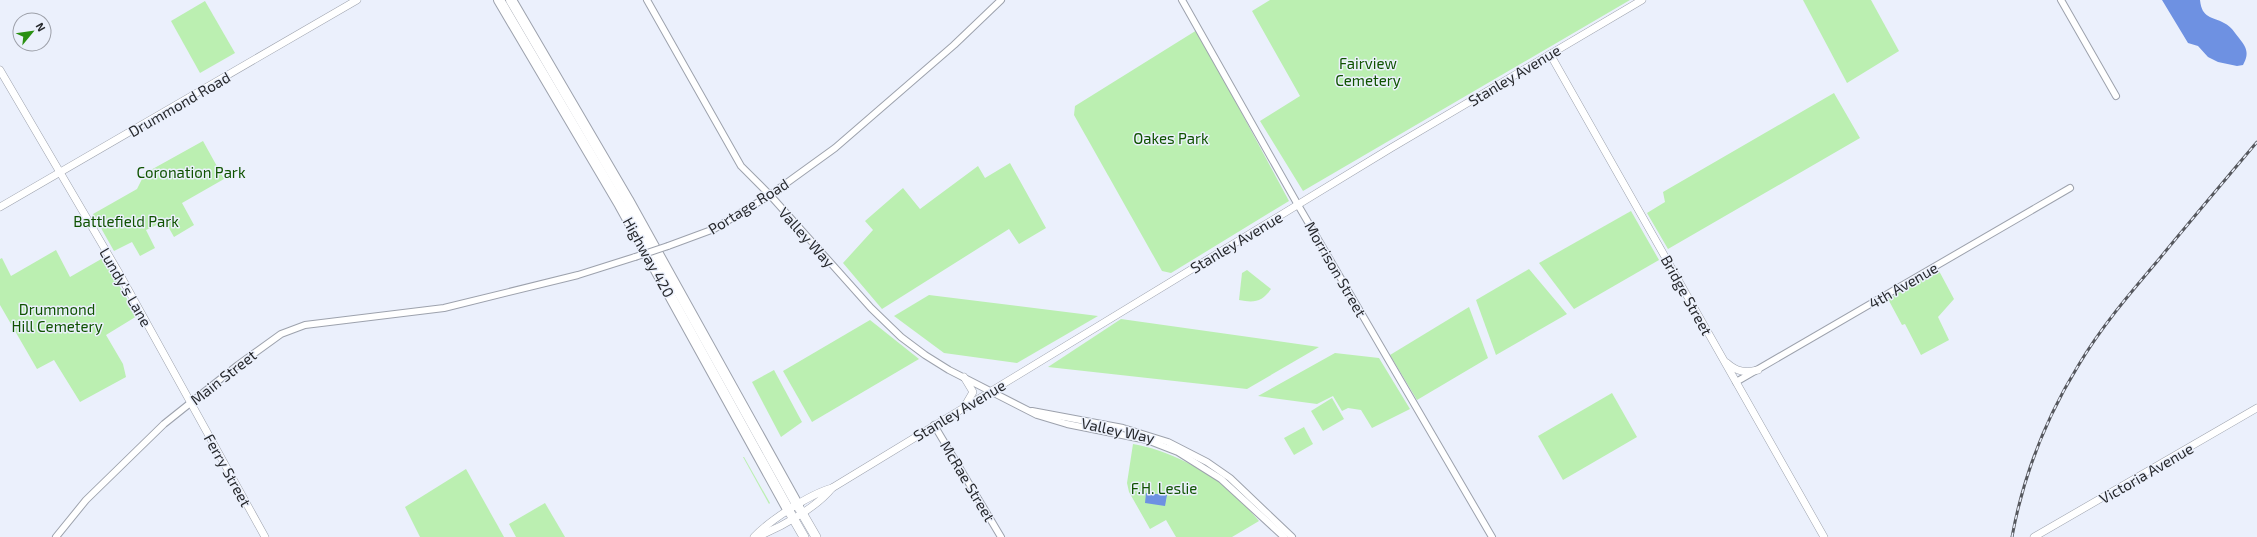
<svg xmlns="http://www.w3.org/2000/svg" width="2257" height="537" viewBox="0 0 2257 537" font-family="'Exo 2',sans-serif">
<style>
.green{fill:#bbefb1}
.water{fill:#6e91e2}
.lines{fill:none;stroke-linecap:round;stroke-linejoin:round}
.tertiary-casing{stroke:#9da2ad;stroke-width:8}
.secondary-casing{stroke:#9da2ad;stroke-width:8}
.trunk-casing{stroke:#9da2ad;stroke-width:10}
.motorway-casing{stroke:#9da2ad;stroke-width:12}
.tertiary{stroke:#fff;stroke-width:6}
.secondary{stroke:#fff;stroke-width:7}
.trunk{stroke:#fff;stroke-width:9}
.motorway{stroke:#fff;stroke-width:10}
.rail-casing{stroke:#56585e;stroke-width:3}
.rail{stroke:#ebf0fc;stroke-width:1.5;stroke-dasharray:4.5;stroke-linecap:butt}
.tertiary-bridge-casing{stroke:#9da2ad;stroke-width:8;stroke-linecap:butt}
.tertiary-bridge{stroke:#fff;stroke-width:6}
.labels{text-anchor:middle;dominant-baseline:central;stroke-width:3;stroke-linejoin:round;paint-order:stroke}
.park-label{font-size:15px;fill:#0f5200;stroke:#ebf0fc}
.street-label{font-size:15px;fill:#27292d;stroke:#ebf0fc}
</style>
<rect width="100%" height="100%" fill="#ebf0fc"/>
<g class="green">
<path d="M1270,0H1630L1303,191L1260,121L1300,96L1252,11Z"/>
<path d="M1803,0H1871L1899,51L1847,83Z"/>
<path d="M205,1L235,53L200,73L171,21Z"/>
<path d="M1197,30L1289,201L1171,273L1162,271L1074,115L1075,106Z"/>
<path d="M1834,93L1860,138L1668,249L1647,213L1665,202L1663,192Z"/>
<path d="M203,141L224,179L182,203L194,225L174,237L165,221L146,230L155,248L140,256L132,242L114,251L93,214L137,189L142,179L140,176Z"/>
<path d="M1010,163L1046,228L1019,244L1009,229L882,309L843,263L873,230L865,221L903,188L920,209L978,166L985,178Z"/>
<path d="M1631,211L1659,260L1574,309L1539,263Z"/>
<path d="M56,250L70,277L103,258L137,316L106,335L123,364L126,377L80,402L54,360L37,369L0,305V259L2,258L11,276Z"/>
<path d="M1529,269L1567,314L1496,355L1476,300Z"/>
<path d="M1938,269L1954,299L1938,317L1949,340L1921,355L1905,324L1902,325L1888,299Z"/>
<path d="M1247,270L1271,289C1262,302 1254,303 1239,300L1242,273Z"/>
<path d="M929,295L1098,316L1017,363L944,353L894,316Z"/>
<path d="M1469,307L1488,358L1417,400L1390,355Z"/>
<path d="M1121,319L1319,347L1247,389L1048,367Z"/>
<path d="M870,320L919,359L812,422L783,371Z"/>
<path d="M1335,353L1379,358L1410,409L1372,428L1361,410L1348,408L1342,411L1333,396L1317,404L1258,396Z"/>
<path d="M774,370L802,422L781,437L752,382Z"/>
<path d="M1612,393L1637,437L1563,480L1538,436Z"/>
<path d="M1332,398L1344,419L1323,431L1311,411Z"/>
<path d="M1304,427L1313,444L1294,455L1284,438Z"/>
<path d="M1133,444C1166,449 1209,471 1234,494C1243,502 1251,512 1259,521L1232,537H1176L1166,520L1150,529L1129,492L1127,483Z"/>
<path d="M743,457H744L770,503L769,504Z"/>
<path d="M466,469L504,537H420L405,507Z"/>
<path d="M545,503L565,537H516L509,524Z"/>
</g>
<g class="water">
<path d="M2162,0H2200C2202,19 2212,16 2224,23C2232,27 2234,32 2239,38C2246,47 2250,53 2243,65L2237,66L2218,62L2208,57L2198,46L2188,43Z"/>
<path d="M1146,493L1167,495L1165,506L1145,503Z"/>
</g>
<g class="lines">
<g class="tertiary-casing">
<g id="tertiary">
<path d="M647,0L741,166L770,195L871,308L901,337L925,355L949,370L1037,415L1067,424L1147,440L1178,452L1221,479L1284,537"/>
<path d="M1182,0L1298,205L1492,537"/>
<path d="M2061,0L2116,96"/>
<path d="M668,246L714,229L770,195L835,148L954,45L1001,0"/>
<path d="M1736,382L2070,188"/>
<path d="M1032,411L1123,428L1168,442L1207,462L1230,478L1292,537"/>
<path d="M934,425L1001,537"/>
<path d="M56,537L86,500L164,424L238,365L281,334L305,325L444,308L578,275L635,257"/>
</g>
</g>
<g class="secondary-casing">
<g id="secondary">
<path d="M1550,54L1824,537"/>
<path d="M0,70L119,273L265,537"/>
<path d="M0,207L357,0"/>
<path d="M1727,363C1737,372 1746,373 1758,370"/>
<path d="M964,377L973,392L966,404"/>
<path d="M754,537C770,520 810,494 832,488L1391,148L1642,0"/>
<path d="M756,537C780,528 816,508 832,488"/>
<path d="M2034,537L2257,408"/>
</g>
</g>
<g class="trunk-casing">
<g id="trunk">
<path d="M798,506L816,537"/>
<path d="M789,511L804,537"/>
</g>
</g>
<g class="motorway-casing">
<g id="motorway">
<path d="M499,0L620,205L789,511"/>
<path d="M511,0L628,200L798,506"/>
</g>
</g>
<use href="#tertiary" class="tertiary"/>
<use href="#secondary" class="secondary"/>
<use href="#trunk" class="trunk"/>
<use href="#motorway" class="motorway"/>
<g class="rail-casing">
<path id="rail" d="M2012,537C2023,477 2046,418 2078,366C2101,327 2131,292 2160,258C2192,219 2225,180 2257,142"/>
</g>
<use href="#rail" class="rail"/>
<g class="tertiary-bridge-casing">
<path id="tertiary-bridge" d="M635,257L668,246"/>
</g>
<use href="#tertiary-bridge" class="tertiary-bridge"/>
</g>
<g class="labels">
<g class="park-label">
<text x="1368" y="63">Fairview<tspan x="1368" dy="17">Cemetery</tspan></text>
<text x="1171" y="138">Oakes Park</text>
<text x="191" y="172">Coronation Park</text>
<text x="126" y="221">Battlefield Park</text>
<text x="57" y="309">Drummond<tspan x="57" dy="17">Hill Cemetery</tspan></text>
<text x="1164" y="488">F.H. Leslie</text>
</g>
<g class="street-label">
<text transform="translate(1514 75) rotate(-31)">Stanley Avenue</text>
<text transform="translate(179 104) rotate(-30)">Drummond Road</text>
<text transform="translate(748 206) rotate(-32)">Portage Road</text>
<text transform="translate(807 237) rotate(48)">Valley Way</text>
<text transform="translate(1236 242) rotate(-31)">Stanley Avenue</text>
<text transform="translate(649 257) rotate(61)">Highway 420</text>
<text transform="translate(1336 269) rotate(60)">Morrison Street</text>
<text transform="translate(1903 285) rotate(-30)">4th Avenue</text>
<text transform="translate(126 287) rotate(60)">Lundy's Lane</text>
<text transform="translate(1687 295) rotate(61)">Bridge Street</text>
<text transform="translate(223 377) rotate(-38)">Main Street</text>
<text transform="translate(959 410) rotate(-31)">Stanley Avenue</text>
<text transform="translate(1118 430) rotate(12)">Valley Way</text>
<text transform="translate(228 470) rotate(61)">Ferry Street</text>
<text transform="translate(2146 473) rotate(-30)">Victoria Avenue</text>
<text transform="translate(968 481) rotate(59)">McRae Street</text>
</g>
</g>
<g transform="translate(32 32) rotate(61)"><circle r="19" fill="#ebf0fc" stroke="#9da0a9"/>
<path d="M0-3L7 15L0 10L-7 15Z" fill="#2a9012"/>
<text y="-6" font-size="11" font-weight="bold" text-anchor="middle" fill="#27292d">N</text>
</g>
</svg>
